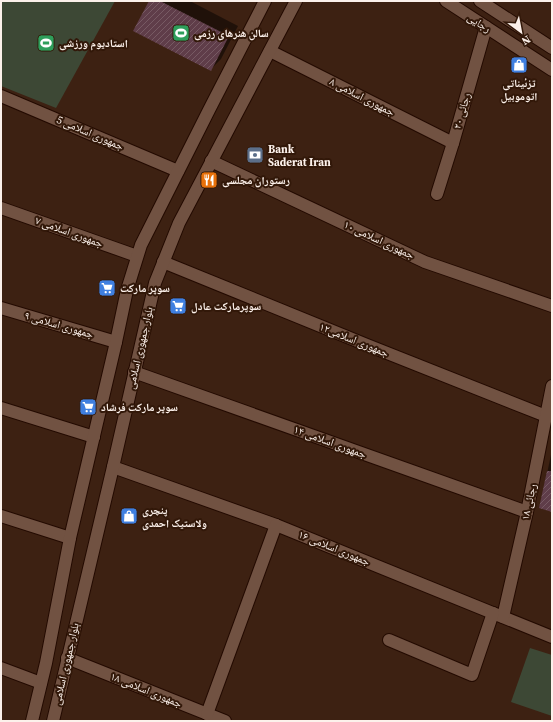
<svg xmlns="http://www.w3.org/2000/svg" width="553" height="722" viewBox="0 0 553 722" font-family="'Source Serif 4','Noto Naskh Arabic',serif">
<style>
.green{fill:#3d4835}
.shadow{fill:#0007}
.building{fill:url(#building-hatch)}
.lines{fill:none;stroke-linecap:round;stroke-linejoin:round}
.street-casing{stroke:#230a00;stroke-width:14}
.secondary-casing{stroke:#230a00;stroke-width:14}
.street{stroke:#715242;stroke-width:12}
.secondary{stroke:#715242;stroke-width:12}
.labels{text-anchor:middle;dominant-baseline:central;stroke-width:4;stroke-linejoin:round;paint-order:stroke}
.street-label{font-size:11px;fill:#fcf1eb;stroke:#321809}
.poi-label{font-size:11px;font-weight:bold;fill:#fcf1eb;stroke:#321809;text-anchor:start}
</style>
<defs>
<pattern id="building-hatch" width="6" height="6" patternUnits="userSpaceOnUse"><rect width="6" height="6" fill="#5f3d49"/><path d="M-1 1l2-2M0 6l6-6M5 7l2-2" fill="none" stroke="#775a63"/></pattern>
</defs>
<rect width="100%" height="100%" fill="#3d2112"/>
<g class="green">
<path d="M1,1H115L56,108L1,86Z"/>
<path d="M530,648L552,655V716L511,702Z"/>
</g>
<g class="shadow">
<path d="M150,1H190L238,26L221,59L211,69Z"/>
<path d="M552,450V511L540,507Z"/>
</g>
<g class="building">
<path d="M149,1H160L229,36L211,71L133,31Z"/>
<path d="M547,471H552V512L539,508Z"/>
</g>
<g class="lines">
<g class="street-casing">
<g id="street">
<path d="M270,51L453,143"/>
<path d="M1,96L178,171"/>
<path d="M211,161L425,262L552,306"/>
<path d="M437,194L453,143L486,27"/>
<path d="M1,208L137,256"/>
<path d="M163,262L367,345L546,416"/>
<path d="M1,308L116,342"/>
<path d="M134,372L527,512"/>
<path d="M1,408L94,437"/>
<path d="M113,467L276,525L552,637"/>
<path d="M1,516L70,538"/>
<path d="M503,617L527,512L552,386"/>
<path d="M389,640L472,675L493,613"/>
<path d="M67,658L225,721"/>
<path d="M1,668L41,683"/>
<path d="M207,714L276,525"/>
</g>
</g>
<g class="secondary-casing">
<g id="secondary">
<path d="M446,1L552,70"/>
<path d="M480,1L552,48"/>
<path d="M32,721L46,663L70,538L116,342L127,290L141,245L209,110L265,1"/>
<path d="M53,721L113,467L155,283L179,223L296,1"/>
</g>
</g>
<use href="#street" class="street"/>
<use href="#secondary" class="secondary"/>
</g>
<defs>
<g id="stadium-square" transform="scale(0.9)"><rect x="-9" y="-9" width="18" height="18" rx="4" fill="#2e9e5b" stroke="#321809"/><path d="M0-5a6.5 5 0 1 0 0 10a6.5 5 0 1 0 0-10ZM-3.5-1.8h7v3.6h-7Z" fill="#fff"/></g>
<g id="shop-square" transform="scale(0.9)"><rect x="-9" y="-9" width="18" height="18" rx="4" fill="#3f7fe0" stroke="#321809"/><path d="M-5-2.5h2.3a2.7 3.5 0 0 1 5.4 0H5L5.5 6h-11ZM-1.5-2.5h3a1.5 2.3 0 0 0-3 0Z" fill="#fff"/></g>
<g id="bank-square" transform="scale(0.9)"><rect x="-9" y="-9" width="18" height="18" rx="4" fill="#5c6f8a" stroke="#321809"/><path d="M-6-4H6V4H-6ZM0-2.3a2.3 2.3 0 1 0 0 4.6a2.3 2.3 0 1 0 0-4.6Z" fill="#fff"/></g>
<g id="restaurant-square" transform="scale(0.9)"><rect x="-9" y="-9" width="18" height="18" rx="4" fill="#e8710a" stroke="#321809"/><path d="M-5-6h1v4h1v-4h1v4h1v-4h1v5L-1.5 .5V6h-2V.5L-5-1ZM5-6V6H3V1.5H1.5Q1.5-4 5-6Z" fill="#fff"/></g>
<g id="supermarket-square" transform="scale(0.9)"><rect x="-9" y="-9" width="18" height="18" rx="4" fill="#3f7fe0" stroke="#321809"/><path d="M-6-5.5h2.5l.6 2H6L4.5 2H-2.5L-4.4-4H-6ZM-1.5 3.2a1.3 1.3 0 1 0 .1 0ZM3 3.2a1.3 1.3 0 1 0 .1 0Z" fill="#fff"/></g>
</defs>
<g fill-rule="evenodd">
<use href="#stadium-square" x="181" y="33"/>
<use href="#stadium-square" x="46" y="43"/>
<use href="#shop-square" x="519" y="65"/>
<use href="#bank-square" x="255" y="155"/>
<use href="#restaurant-square" x="209" y="180"/>
<use href="#supermarket-square" x="107" y="288"/>
<use href="#supermarket-square" x="178" y="306"/>
<use href="#supermarket-square" x="88" y="407"/>
<use href="#shop-square" x="129" y="516"/>
</g>
<g class="labels">
<g class="street-label">
<text transform="translate(479 23) rotate(33)">رجایی</text>
<text transform="translate(362 97) rotate(27)">جمهوری اسلامی ۸</text>
<text transform="translate(462 111) rotate(-74)">رجائی ۲۰</text>
<text transform="translate(90 133) rotate(23)">جمهوری اسلامی 5</text>
<text transform="translate(69 232) rotate(20)">جمهوری اسلامی ۷</text>
<text transform="translate(379 240) rotate(25)">جمهوری اسلامی ۱۰</text>
<text transform="translate(59 325) rotate(16)">جمهوری اسلامی ۹</text>
<text transform="translate(354 340) rotate(22)">جمهوری اسلامی۱۲</text>
<text transform="translate(140 348) rotate(-77)">بلوار جمهوری اسلامی</text>
<text transform="translate(330 442) rotate(20)">جمهوری اسلامی ۱۴</text>
<text transform="translate(529 502) rotate(-78)">رجائی ۱۸</text>
<text transform="translate(334 548) rotate(22)">جمهوری اسلامی ۱۶</text>
<text transform="translate(66 664) rotate(-77)">بلوار جمهوری اسلامی</text>
<text transform="translate(146 690) rotate(22)">جمهوری اسلامی ۱۸</text>
</g>
<g class="poi-label">
<text x="194" y="33">سالن هنرهای رزمی</text>
<text x="59" y="43">استادیوم ورزشی</text>
<text x="519" y="83" text-anchor="middle">تزئیناتی<tspan x="519" dy="13">اتوموبیل</tspan></text>
<text x="268" y="149">Bank<tspan x="268" dy="13">Saderat Iran</tspan></text>
<text x="222" y="180">رستوران مجلسی</text>
<text x="120" y="288">سوپر مارکت</text>
<text x="191" y="306">سوپرمارکت عادل</text>
<text x="101" y="407">سوپر مارکت فرشاد</text>
<text x="142" y="510">پنچری<tspan x="142" dy="13">ولاستیک احمدی</tspan></text>
</g>
</g>
<rect width="553" height="722" fill="none" stroke="#fcf1eb" stroke-width="4"/>
<g transform="translate(521 32) rotate(148)" stroke="#321809" stroke-width="3" paint-order="stroke">
<path d="M0-3L7 15L0 10L-7 15Z" fill="#fcf1eb"/>
<text y="-6" font-size="11" font-weight="bold" text-anchor="middle" fill="#fcf1eb">N</text>
</g>
</svg>
